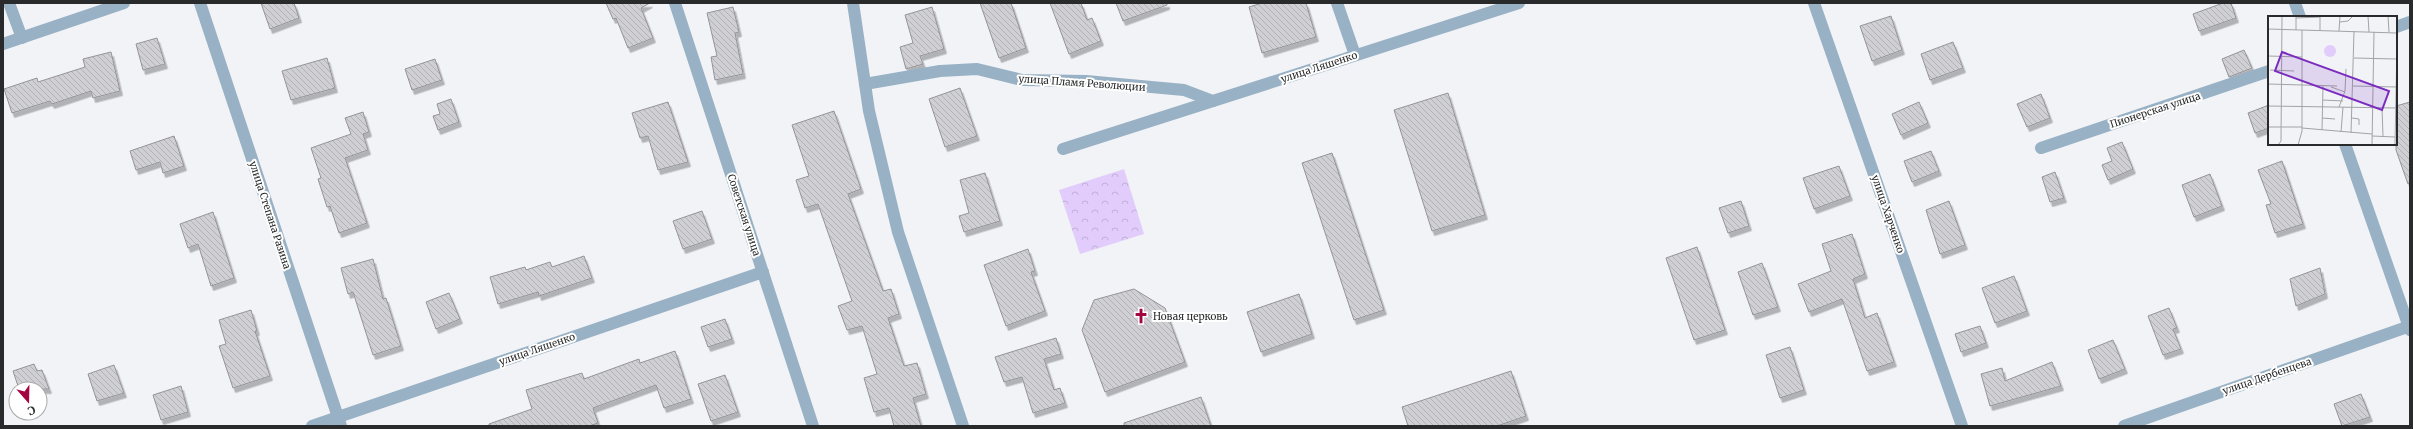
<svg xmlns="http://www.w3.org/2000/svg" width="2413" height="429" viewBox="0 0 2413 429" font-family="Merriweather,serif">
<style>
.park{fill:url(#park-crowns)}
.building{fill:url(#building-back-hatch);stroke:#949499;filter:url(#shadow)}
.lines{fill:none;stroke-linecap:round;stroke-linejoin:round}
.minor{stroke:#99b1c4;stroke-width:12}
.tertiary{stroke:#99b1c4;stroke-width:12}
.labels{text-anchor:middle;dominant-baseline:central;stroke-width:4;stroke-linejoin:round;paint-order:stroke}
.street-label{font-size:10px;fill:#292a2b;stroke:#fff}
.poi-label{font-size:10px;fill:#292a2b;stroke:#fff;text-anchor:start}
.inset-road{fill:none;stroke:#a1a3a5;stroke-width:1}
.view{fill:#7b2cbf;fill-opacity:0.15;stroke:#7b2cbf;stroke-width:2}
.inset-edge{fill:none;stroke:#292a2b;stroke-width:2}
</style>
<defs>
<pattern id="park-crowns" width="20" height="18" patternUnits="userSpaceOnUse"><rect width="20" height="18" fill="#e2ccfb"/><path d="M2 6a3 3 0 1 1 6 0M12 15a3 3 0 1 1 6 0" fill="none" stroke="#c2afd7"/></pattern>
<pattern id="building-back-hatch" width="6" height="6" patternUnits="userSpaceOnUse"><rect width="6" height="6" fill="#cfcfd4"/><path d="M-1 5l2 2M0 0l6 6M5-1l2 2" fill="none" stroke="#b2b2b6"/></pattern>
<filter id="shadow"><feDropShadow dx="2.5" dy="4.5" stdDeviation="0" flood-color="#0004"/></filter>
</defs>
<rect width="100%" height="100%" fill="#f1f3f7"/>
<path class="park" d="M1124,169L1144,234L1080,254L1059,190Z"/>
<g class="building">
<path d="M261,3H294L299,18L270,29Z"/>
<path d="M606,3H650L641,8L653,38L628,48L616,18L613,19Z"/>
<path d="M980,3H1011L1026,48L999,58Z"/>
<path d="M1050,3H1081L1087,20L1092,18L1101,41L1069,54Z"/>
<path d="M1116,3H1167V5L1123,21Z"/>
<path d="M1262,3H1306L1316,37L1262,53L1249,7Z"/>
<path d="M2223,3H2231L2236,18L2199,31L2193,14Z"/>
<path d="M733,7L739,32L735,33L743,74L715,80L711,57L717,56L707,13Z"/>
<path d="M932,7L944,49L920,56L923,64L906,69L900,47L913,43L905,15Z"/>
<path d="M1891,16L1902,50L1872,61L1860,26Z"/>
<path d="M157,38L165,64L143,70L136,44Z"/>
<path d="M1953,42L1963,68L1930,80L1921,54Z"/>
<path d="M2244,50L2252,68L2229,77L2222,59Z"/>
<path d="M111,52L120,91L93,98L91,91L52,104L50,101L12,113L4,89L37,78L38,82L85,67L83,59Z"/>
<path d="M327,58L335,88L291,100L282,71Z"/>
<path d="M435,59L442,80L412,90L405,69Z"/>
<path d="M960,88L977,136L945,147L929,99Z"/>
<path d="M1448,93L1485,215L1432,231L1394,110Z"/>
<path d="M2041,94L2050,118L2027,127L2017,104Z"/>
<path d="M451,99L459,122L438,130L433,116L440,114L437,104Z"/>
<path d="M668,102L688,162L658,170L648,136L640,138L632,113Z"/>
<path d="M1919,102L1928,123L1901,135L1892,114Z"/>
<path d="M2410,102V183L2408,184L2396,150V106Z"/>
<path d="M2269,105V128L2255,133L2248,113Z"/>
<path d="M834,111L861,189L848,194L883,291L891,289L899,314L888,318L904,366L917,363L926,394L913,398L921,426H894L889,408L874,412L864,378L877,374L862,326L847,330L838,306L852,301L818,204L805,208L796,180L809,176L792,125Z"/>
<path d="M363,112L369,132L363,134L368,150L345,158L367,223L339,233L330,206L327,207L318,179L321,178L311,148L351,134L345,118Z"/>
<path d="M174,136L184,166L163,173L160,162L136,170L130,151Z"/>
<path d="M2122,142L2133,169L2108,180L2102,165L2112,161L2107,148Z"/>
<path d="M1931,151L1939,171L1912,182L1904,161Z"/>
<path d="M1332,153L1384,310L1354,320L1302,163Z"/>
<path d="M2282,161L2303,224L2275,233L2266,205L2271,204L2258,170Z"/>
<path d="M1839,166L1850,196L1814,209L1803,178Z"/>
<path d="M2055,172L2064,198L2050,202L2042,177Z"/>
<path d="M985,173L1000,221L964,232L959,216L969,213L960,180Z"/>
<path d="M2210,174L2222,206L2194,217L2182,185Z"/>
<path d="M1741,201L1749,226L1728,233L1719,208Z"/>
<path d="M1949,201L1965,245L1940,254L1926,210Z"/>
<path d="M702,211L712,239L683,249L673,221Z"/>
<path d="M213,212L234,278L211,286L198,244L188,248L180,224Z"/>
<path d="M1852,234L1865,274L1853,279L1865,318L1877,313L1894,362L1867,371L1842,299L1809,312L1798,284L1831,271L1822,244Z"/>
<path d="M1697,247L1725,330L1694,340L1666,258Z"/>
<path d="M1028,249L1035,271L1031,272L1045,311L1006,326L984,265Z"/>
<path d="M584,256L592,278L539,296L538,292L498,304L490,277L525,267L526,270L550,262L552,267Z"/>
<path d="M373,259L383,299L386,298L401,346L373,355L353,292L348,294L341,268Z"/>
<path d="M1762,263L1778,307L1753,315L1738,272Z"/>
<path d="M2320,268L2325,294L2296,306L2290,279Z"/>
<path d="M2014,276L2027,311L1995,323L1982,288Z"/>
<path d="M1134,289L1165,308L1185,362L1105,392L1082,330L1094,300Z"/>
<path d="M449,293L460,319L436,329L426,302Z"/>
<path d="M1299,294L1312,334L1261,352L1247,312Z"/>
<path d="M2169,308L2177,328L2173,329L2181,349L2163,355L2148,316Z"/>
<path d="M251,310L257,331H255L270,376L233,388L219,346L226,344L219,320Z"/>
<path d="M725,319L732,339L708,347L701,327Z"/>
<path d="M1980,326L1986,343L1961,352L1955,334Z"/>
<path d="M1056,338L1061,354L1044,359L1054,390L1060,388L1065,403L1033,413L1022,377L1004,382L995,357Z"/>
<path d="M2113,340L2125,369L2099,379L2088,350Z"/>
<path d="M1790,347L1804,390L1780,398L1766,355Z"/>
<path d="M675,351L691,399L664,408L656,385L593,408L598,423L589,426H489V424L532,409L526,390L582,373L584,379L639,359L640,363Z"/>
<path d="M2052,362L2061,386L1990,406L1981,374L2002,368L2005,381Z"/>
<path d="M34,364L37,371L42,370L49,389H19L13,371Z"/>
<path d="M114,365L124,393L97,401L88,374Z"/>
<path d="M1511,371L1526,416L1497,426H1408L1402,407Z"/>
<path d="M725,375L738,412L711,421L698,384Z"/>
<path d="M181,386L188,412L161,420L153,395Z"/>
<path d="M2361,394L2370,417L2342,426L2334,404Z"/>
<path d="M1201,397L1211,426H1124V423Z"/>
</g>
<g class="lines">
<g class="minor">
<path d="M9,3L22,38"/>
<path d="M200,3L341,426"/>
<path d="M853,3L869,111L898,232L963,426"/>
<path d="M1337,3L1355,55"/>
<path d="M2295,3L2300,17"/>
<path d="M2396,27L2410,22"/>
<path d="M865,84L940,71L977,69L1022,80L1086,81L1184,90L1213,101"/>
<path d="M2345,144L2410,330"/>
<path d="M2041,148L2269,71"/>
<path d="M1063,149L1519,3"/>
<path d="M312,426L763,272"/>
<path d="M2124,426L2410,326"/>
</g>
<g class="tertiary">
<path d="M675,3L813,426"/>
<path d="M1814,3L1962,426"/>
<path d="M3,44L124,3"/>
</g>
</g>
<defs>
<g id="church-bare" transform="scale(1.2)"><path d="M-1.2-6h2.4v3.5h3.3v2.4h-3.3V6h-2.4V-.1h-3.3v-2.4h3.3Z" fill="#a2053f" stroke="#fff" stroke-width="2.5" paint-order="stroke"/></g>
</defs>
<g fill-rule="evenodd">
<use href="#church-bare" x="1141" y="316"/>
</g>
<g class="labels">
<g class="street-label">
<text transform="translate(1319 67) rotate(-18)">улица Ляшенко</text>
<text transform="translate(1082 83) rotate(4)">улица Пламя Революции</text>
<text transform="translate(2155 110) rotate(-18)">Пионерская улица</text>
<text transform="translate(1888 214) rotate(71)">улица Харченко</text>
<text transform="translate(270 215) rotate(72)">улица Степана Разина</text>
<text transform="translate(744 215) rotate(72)">Советская улица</text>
<text transform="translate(537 349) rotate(-19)">улица Ляшенко</text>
<text transform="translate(2267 376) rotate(-19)">улица Дербенцева</text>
</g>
<g class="poi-label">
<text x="1153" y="316">Новая церковь</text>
</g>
</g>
<g transform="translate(2268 16)">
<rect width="129" height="129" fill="#f1f3f7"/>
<path d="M56 35a6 6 0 1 1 12 0a6 6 0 1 1-12 0Z" fill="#e2ccfb"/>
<path class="inset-road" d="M28,0V14M100,0L101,16M120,0L121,16M28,2L52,1M72,6L80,5L84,1M0,13L129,17M52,14V1M71,15L72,0M0,40L34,41M86,42L128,43M2,54L26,55M0,68L69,70M85,70L129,71M63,71L77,76M55,84L75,85M0,90L129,92M71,91L77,75L78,53M114,92L115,120M54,102L67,103M84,102L91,103V109M0,111H34M34,112L104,118M54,114L55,70M73,116L75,91M83,117L86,15M104,120L127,121M10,129L13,125L14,0M30,129L34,115V14M104,129L106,16M127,129L129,28"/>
<path class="view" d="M14,36L121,75L114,94L7,55Z"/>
<rect width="129" height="129" class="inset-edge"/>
</g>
<rect width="2413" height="429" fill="none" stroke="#292a2b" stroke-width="8"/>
<g transform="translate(28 401) rotate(160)"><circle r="19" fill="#ffffff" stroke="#a9aaaa"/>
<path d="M0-3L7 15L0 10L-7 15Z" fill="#a2053f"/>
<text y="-6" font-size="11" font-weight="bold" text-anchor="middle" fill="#292a2b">С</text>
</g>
</svg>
